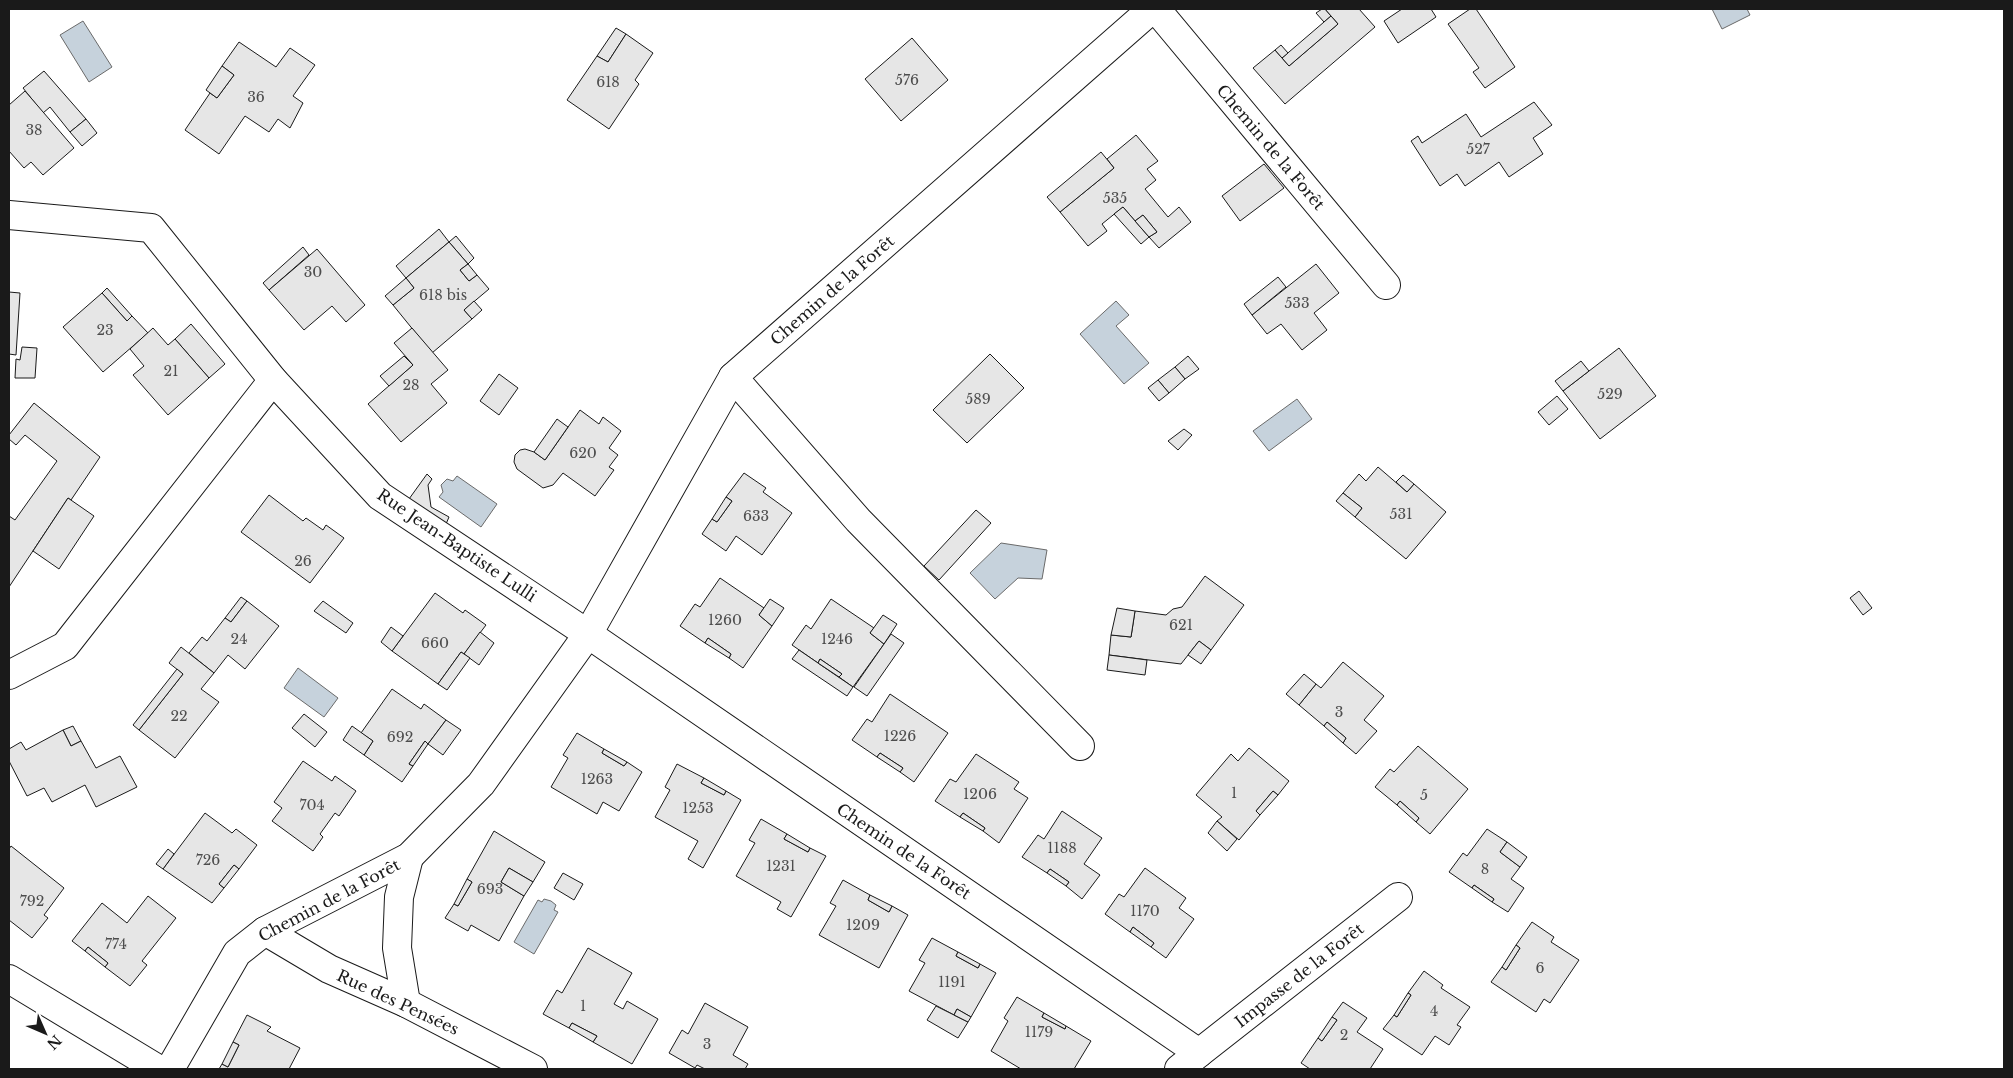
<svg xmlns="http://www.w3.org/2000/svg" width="2013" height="1078" viewBox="0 0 2013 1078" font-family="'Libre Baskerville',serif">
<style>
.water{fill:#c6d2dc;stroke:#6a6a6a}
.building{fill:#e6e6e6;stroke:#1a1a1a}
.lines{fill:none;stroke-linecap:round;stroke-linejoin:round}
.minor-casing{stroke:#1a1a1a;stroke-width:30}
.minor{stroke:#fff;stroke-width:28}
.labels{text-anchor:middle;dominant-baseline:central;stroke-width:4;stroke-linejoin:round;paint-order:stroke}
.number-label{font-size:14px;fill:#4d4d4d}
.street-label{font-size:16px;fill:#1a1a1a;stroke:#fff}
</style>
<rect width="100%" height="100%" fill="#fff"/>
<g class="water">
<path d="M1712,9H1747L1750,15L1722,29Z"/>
<path d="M83,21L112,67L89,82L60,35Z"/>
<path d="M1116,301L1129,315L1116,326L1149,363L1124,384L1080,334Z"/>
<path d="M1297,399L1312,419L1269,451L1253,431Z"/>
<path d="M457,476L497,504L481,527L439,497L443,492L441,485L447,479L453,481Z"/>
<path d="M1001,543L1047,550L1042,579L1018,578L995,599L970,573Z"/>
<path d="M298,668L338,698L324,717L284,688Z"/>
<path d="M544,899L551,901L556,905L554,910L558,912L534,954L514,942L538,900L542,902Z"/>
</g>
<g class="building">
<path d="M1322,9H1325L1331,16L1324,22L1316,13Z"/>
<path d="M1325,9H1359L1375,27L1285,104L1253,68L1275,50L1289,66L1338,24Z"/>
<path d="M1402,9H1431L1436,17L1398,43L1384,21Z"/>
<path d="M1470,9H1476L1515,67L1485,88L1473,72L1479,68L1448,24Z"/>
<path d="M1331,16L1338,24L1289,66L1282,58Z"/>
<path d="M616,28L626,34L608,62L597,56Z"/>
<path d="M626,34L653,53L635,80L639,84L609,129L567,100L597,56L608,62Z"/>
<path d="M912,38L948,80L901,121L865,79Z"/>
<path d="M239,42L276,67L290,48L315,65L293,96L303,103L290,128L278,119L269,132L245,116L219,154L185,130L210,93L217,98L234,75L222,66Z"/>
<path d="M1281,45L1288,53L1282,58L1275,50Z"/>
<path d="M222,66L234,75L217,98L206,90Z"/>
<path d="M44,71L86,119L70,132L50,107L43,113L23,88Z"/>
<path d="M25,91L74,148L43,175L31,162L24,168L9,151V105Z"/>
<path d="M1534,102L1552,125L1533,138L1543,154L1509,177L1499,162L1465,186L1457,174L1440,186L1411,141L1418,136L1422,143L1466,114L1481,137Z"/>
<path d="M86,119L97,133L82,146L70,132Z"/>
<path d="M1136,135L1158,161L1147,169L1156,180L1145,189L1168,217L1179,207L1191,222L1159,248L1149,237L1157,232L1143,215L1135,221L1123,207L1102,224L1107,231L1088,246L1060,212L1114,168L1107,159Z"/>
<path d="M1101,152L1114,168L1060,212L1047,197Z"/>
<path d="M1264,164L1284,188L1240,221L1222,196Z"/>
<path d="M1123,207L1149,237L1141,244L1114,214Z"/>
<path d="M1143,215L1157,232L1149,237L1135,221Z"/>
<path d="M439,229L449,242L406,278L396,266Z"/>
<path d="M456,236L474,258L468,264L449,242Z"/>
<path d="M449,242L468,264L460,270L469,281L477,275L489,289L464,310L472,319L432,353L393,305L414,288L406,278Z"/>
<path d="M303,247L309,255L269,290L263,283Z"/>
<path d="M317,249L365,305L346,322L332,306L304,330L269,290Z"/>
<path d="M468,264L477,275L469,281L460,270Z"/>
<path d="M1316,264L1339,293L1314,313L1327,330L1302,350L1281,324L1267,334L1252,315Z"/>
<path d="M1278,277L1286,287L1252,315L1244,304Z"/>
<path d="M406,278L414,288L393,305L385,296Z"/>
<path d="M107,288L132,316L127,321L102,293Z"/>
<path d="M9,292L20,293L16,355L9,354Z"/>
<path d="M102,293L127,321L132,316L148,333L103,372L63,327Z"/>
<path d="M474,301L482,310L472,319L464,310Z"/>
<path d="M191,324L225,364L209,378L175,339Z"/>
<path d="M153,328L168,345L175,339L209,378L168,415L133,375L144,366L130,349Z"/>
<path d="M412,328L448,370L431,384L447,403L401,442L368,404L413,365L394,343Z"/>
<path d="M22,347L37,348L35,378H15L16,359L20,360Z"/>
<path d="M1619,348L1656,396L1600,439L1563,391Z"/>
<path d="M990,354L1024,388L967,443L933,410Z"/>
<path d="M404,356L413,365L389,386L380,376Z"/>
<path d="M1188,356L1199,369L1185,379L1175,367Z"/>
<path d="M1581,361L1589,371L1563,391L1555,381Z"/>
<path d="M1175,367L1185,379L1169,393L1158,380Z"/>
<path d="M499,374L518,388L499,415L480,401Z"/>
<path d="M1158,380L1169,393L1159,401L1148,388Z"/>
<path d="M1557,396L1568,409L1549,425L1538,412Z"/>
<path d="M34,403L100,457L71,500L68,498L9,587V516L15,520L57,461L25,435L16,445L9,439V435Z"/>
<path d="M580,410L599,424L603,417L621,431L609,448L618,455L609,467L614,470L595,496L563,473L553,485L543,488L517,469L514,462L515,455L520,450L525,449L534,452L545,460Z"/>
<path d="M557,419L568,427L545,460L534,452Z"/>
<path d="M1184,429L1192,435L1178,450L1168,441Z"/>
<path d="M1378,467L1407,492L1414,484L1446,512L1406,559L1355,517L1362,508L1343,493L1359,474L1366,481Z"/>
<path d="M744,473L766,488L763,492L792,513L762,555L736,536L726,551L702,534L712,519L717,522L732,501L726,497Z"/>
<path d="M427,474L432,479L428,485L431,507L449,517L446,524L409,499Z"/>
<path d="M1403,475L1414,484L1407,492L1396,482Z"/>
<path d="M1343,493L1362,508L1355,517L1336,501Z"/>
<path d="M269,495L303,521L306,518L323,530L326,525L344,538L310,583L241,532Z"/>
<path d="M726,497L732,501L717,522L712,519Z"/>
<path d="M68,498L94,516L59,569L33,551Z"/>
<path d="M976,510L991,523L939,580L924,566Z"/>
<path d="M1205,576L1244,605L1211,650L1199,641L1181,664L1109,655L1111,635L1131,637L1135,611L1166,615L1173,609L1182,607Z"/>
<path d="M720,578L764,608L759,615L772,626L743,668L729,658L731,654L708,638L705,643L680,626L695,604L700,607Z"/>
<path d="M1859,591L1872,608L1863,615L1850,598Z"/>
<path d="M435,593L463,613L465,610L486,625L464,654L461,652L438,684L392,651Z"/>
<path d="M241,597L247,601L231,622L225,618Z"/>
<path d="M770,599L784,608L772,626L759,615Z"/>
<path d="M831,599L874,628L870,633L884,644L853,687L839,677L842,674L820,659L818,663L792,645L806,625L811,629Z"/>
<path d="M247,601L279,626L245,669L228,655L214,673L189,653L202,637L207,641L225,618L231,622Z"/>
<path d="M323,601L353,623L346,633L314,611Z"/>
<path d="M1117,608L1135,611L1131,637L1111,635Z"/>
<path d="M883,615L897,624L884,644L870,633Z"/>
<path d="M391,627L403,636L392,651L381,642Z"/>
<path d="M480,632L494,643L479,665L464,654Z"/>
<path d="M891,634L904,643L867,696L854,687Z"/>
<path d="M708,638L731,654L729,658L705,643Z"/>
<path d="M1199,641L1211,650L1201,664L1188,655Z"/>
<path d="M181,647L214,673L201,689L219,702L175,758L139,730L183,674L169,663Z"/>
<path d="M799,650L853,687L847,696L792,659Z"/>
<path d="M461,652L470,658L447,690L438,684Z"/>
<path d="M1109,655L1147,660L1145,675L1107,670Z"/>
<path d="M820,659L842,674L839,677L818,663Z"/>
<path d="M1343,662L1384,696L1364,720L1377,731L1356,754L1343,743L1346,738L1327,722L1324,726L1299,705L1316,684L1321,688Z"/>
<path d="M177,669L183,674L139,730L133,725Z"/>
<path d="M1304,674L1316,684L1299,705L1286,694Z"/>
<path d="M392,689L421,709L424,704L446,720L428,744L425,741L409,764L413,766L402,782L364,755L373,741L361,733Z"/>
<path d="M890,694L948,733L914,782L900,772L903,768L880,753L877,757L852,740L867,719L872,722Z"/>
<path d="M304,714L327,732L315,747L292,728Z"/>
<path d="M446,720L461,730L443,755L428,744Z"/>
<path d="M1327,722L1346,738L1343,743L1324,726Z"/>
<path d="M73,726L81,741L71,746L63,730Z"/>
<path d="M352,726L373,741L364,755L343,740Z"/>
<path d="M63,730L71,746L81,741L96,768L120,756L137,787L96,807L85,785L52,802L44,788L27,796L9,761V749L21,742L26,750Z"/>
<path d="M577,733L604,749L602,753L624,766L627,762L642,772L619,811L603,802L597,814L551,787L568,758L563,755Z"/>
<path d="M425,741L428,744L413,766L409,764Z"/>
<path d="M1418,746L1468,789L1430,834L1416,822L1419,818L1400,801L1397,805L1375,787L1390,769L1394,772Z"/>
<path d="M1249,748L1289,781L1278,795L1273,791L1256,811L1260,815L1239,840L1217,821L1222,817L1196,795L1231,754L1238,761Z"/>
<path d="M604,749L627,762L624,766L602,753Z"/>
<path d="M880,753L903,768L900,772L877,757Z"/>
<path d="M976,754L1019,782L1014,789L1028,798L999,843L983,831L985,828L963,813L960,817L935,801L950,779L956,782Z"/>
<path d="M303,761L332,781L335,776L356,791L339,816L335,813L320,834L323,837L313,851L272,821L282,808L274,802Z"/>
<path d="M677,764L704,778L701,783L724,795L726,791L741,800L703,868L688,859L698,841L655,817L670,790L665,787Z"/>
<path d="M704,778L726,791L724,795L701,783Z"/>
<path d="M1273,791L1278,795L1260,815L1256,811Z"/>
<path d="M1400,801L1419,818L1416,822L1397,805Z"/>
<path d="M1062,811L1102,838L1084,864L1100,875L1082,899L1066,886L1069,882L1050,869L1047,873L1022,857L1038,835L1044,839Z"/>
<path d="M205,813L232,833L236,829L257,845L239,869L234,865L219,884L224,888L212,903L163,869Z"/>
<path d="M963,813L985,828L983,831L960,817Z"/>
<path d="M761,819L787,834L784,839L808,852L810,848L826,856L791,917L777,909L781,902L736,876L755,843L749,840Z"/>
<path d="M1217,821L1237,839L1227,851L1208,833Z"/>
<path d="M1487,829L1507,842L1500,852L1520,867L1511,879L1524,888L1508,912L1492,902L1494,899L1474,885L1472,888L1449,872L1463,853L1467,856Z"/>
<path d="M494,831L545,862L533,882L509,868L501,882L524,896L499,941L471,925L468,931L445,918L454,904L458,906L472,882L467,879Z"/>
<path d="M787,834L810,848L808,852L784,839Z"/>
<path d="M1507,842L1527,857L1520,867L1500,852Z"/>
<path d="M11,846L64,888L44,915L48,918L32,938L9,920V849Z"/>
<path d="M168,849L174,854L163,869L156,864Z"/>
<path d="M234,865L239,869L224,888L219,884Z"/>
<path d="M509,868L533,882L524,896L501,882Z"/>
<path d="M1145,868L1186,898L1179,908L1194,919L1166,958L1151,947L1154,943L1133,927L1130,932L1105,914L1119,894L1124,897Z"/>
<path d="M1050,869L1069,882L1066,886L1047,873Z"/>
<path d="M563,873L583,884L574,900L554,888Z"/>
<path d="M467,879L472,882L458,906L454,904Z"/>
<path d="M843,880L870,895L868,900L889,912L892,906L908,915L879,968L819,935L836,906L830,903Z"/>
<path d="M1474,885L1494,899L1492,902L1472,888Z"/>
<path d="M870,895L892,906L889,912L868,900Z"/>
<path d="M148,896L176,918L142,961L147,965L130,986L105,967L108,963L88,947L85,951L72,941L102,903L127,923Z"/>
<path d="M1532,922L1554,937L1551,942L1579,960L1550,1003L1544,999L1536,1012L1491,982L1502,967L1506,970L1520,948L1516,945Z"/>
<path d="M1133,927L1154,943L1151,947L1130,932Z"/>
<path d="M932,938L958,952L956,956L978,968L980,964L996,973L971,1017L957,1009L954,1015L909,991L925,963L919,960Z"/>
<path d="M1516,945L1520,948L1506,970L1502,967Z"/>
<path d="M88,947L108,963L105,967L85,951Z"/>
<path d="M588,948L632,973L614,1004L623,1009L627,1001L658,1019L632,1064L593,1042L597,1036L572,1023L569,1028L543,1014L557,990L562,993Z"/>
<path d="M958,952L980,964L978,968L956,956Z"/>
<path d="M1424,971L1443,985L1441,988L1470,1007L1457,1025L1461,1027L1449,1045L1435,1036L1422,1055L1383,1029L1394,1015L1397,1017L1411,995L1408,993Z"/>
<path d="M1408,993L1411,995L1397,1017L1394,1015Z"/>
<path d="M1017,997L1044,1013L1042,1017L1065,1029L1066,1026L1091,1041L1074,1069H1021L991,1051L1008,1021L1004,1018Z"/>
<path d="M1343,1002L1367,1018L1357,1032L1383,1049L1370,1069H1310L1301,1063L1318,1038L1322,1041L1337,1020L1332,1017Z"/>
<path d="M705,1003L748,1027L733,1055L748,1064L745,1069H705L697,1065L695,1068L669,1053L682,1030L688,1034Z"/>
<path d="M936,1006L968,1022L958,1038L927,1020Z"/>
<path d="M957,1009L971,1017L968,1022L954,1015Z"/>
<path d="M1044,1013L1066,1026L1065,1029L1042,1017Z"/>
<path d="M247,1015L271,1027L267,1031L300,1048L289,1069H219L222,1064L228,1067L239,1045L233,1042Z"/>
<path d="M1332,1017L1337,1020L1322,1041L1318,1038Z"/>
<path d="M572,1023L597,1036L593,1042L569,1028Z"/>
<path d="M233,1042L239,1045L228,1067L222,1064Z"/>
</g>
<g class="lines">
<g class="minor-casing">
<g id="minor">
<path d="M1156,9L1386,285"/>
<path d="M9,215L151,228L273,380L380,496L588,634L1199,1053L1179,1069"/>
<path d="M733,377L858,520L1080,746"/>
<path d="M9,675L65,646L273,380"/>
<path d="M265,931L329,969L406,1003L533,1069"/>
<path d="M9,979L158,1069"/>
<path d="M406,1003L397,948L399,897L409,857"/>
<path d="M1199,1053L1398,897"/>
<path d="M170,1069L237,953L265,931L409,857L481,784L588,634L733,377L1152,9"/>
</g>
</g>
<use href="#minor" class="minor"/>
</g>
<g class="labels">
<g class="number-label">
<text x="907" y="80">576</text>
<text x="608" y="82">618</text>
<text x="256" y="97">36</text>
<text x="34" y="130">38</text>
<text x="1478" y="149">527</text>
<text x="1115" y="198">535</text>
<text x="313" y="272">30</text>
<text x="443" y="295">618 bis</text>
<text x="1297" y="303">533</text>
<text x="105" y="330">23</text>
<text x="171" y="371">21</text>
<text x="411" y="385">28</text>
<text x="1610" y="394">529</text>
<text x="978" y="399">589</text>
<text x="583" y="453">620</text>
<text x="1401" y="514">531</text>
<text x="756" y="516">633</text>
<text x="303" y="561">26</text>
<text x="725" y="620">1260</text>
<text x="1181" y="625">621</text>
<text x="239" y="639">24</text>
<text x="837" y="639">1246</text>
<text x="435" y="643">660</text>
<text x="1339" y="712">3</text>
<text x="179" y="716">22</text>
<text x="900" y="736">1226</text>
<text x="400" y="737">692</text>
<text x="597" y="779">1263</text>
<text x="1234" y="793">1</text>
<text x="980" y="794">1206</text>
<text x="1424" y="795">5</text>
<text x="312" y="805">704</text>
<text x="698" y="808">1253</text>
<text x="1062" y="848">1188</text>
<text x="208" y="860">726</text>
<text x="781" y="866">1231</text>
<text x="1485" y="869">8</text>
<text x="490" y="889">693</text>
<text x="32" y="901">792</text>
<text x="1145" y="911">1170</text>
<text x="863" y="925">1209</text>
<text x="116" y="944">774</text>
<text x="1540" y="968">6</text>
<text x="952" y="982">1191</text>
<text x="583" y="1006">1</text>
<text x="1434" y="1011">4</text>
<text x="1039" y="1032">1179</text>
<text x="1344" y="1035">2</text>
<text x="707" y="1044">3</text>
</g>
<g class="street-label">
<text transform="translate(1271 147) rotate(50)">Chemin de la Forêt</text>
<text transform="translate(832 290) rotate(-41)">Chemin de la Forêt</text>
<text transform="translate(457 545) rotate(34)">Rue Jean-Baptiste Lulli</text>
<text transform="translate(904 851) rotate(34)">Chemin de la Forêt</text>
<text transform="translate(329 900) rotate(-28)">Chemin de la Forêt</text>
<text transform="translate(1299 975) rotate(-38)">Impasse de la Forêt</text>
<text transform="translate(398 1002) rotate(25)">Rue des Pensées</text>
</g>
</g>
<rect width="2013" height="1078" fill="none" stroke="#1a1a1a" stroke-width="20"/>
<g transform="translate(45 1033) rotate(135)" stroke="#ffffff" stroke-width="4" paint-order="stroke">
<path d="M0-4L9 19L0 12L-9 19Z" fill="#1a1a1a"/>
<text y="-8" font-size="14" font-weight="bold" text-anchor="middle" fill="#1a1a1a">N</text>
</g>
</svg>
